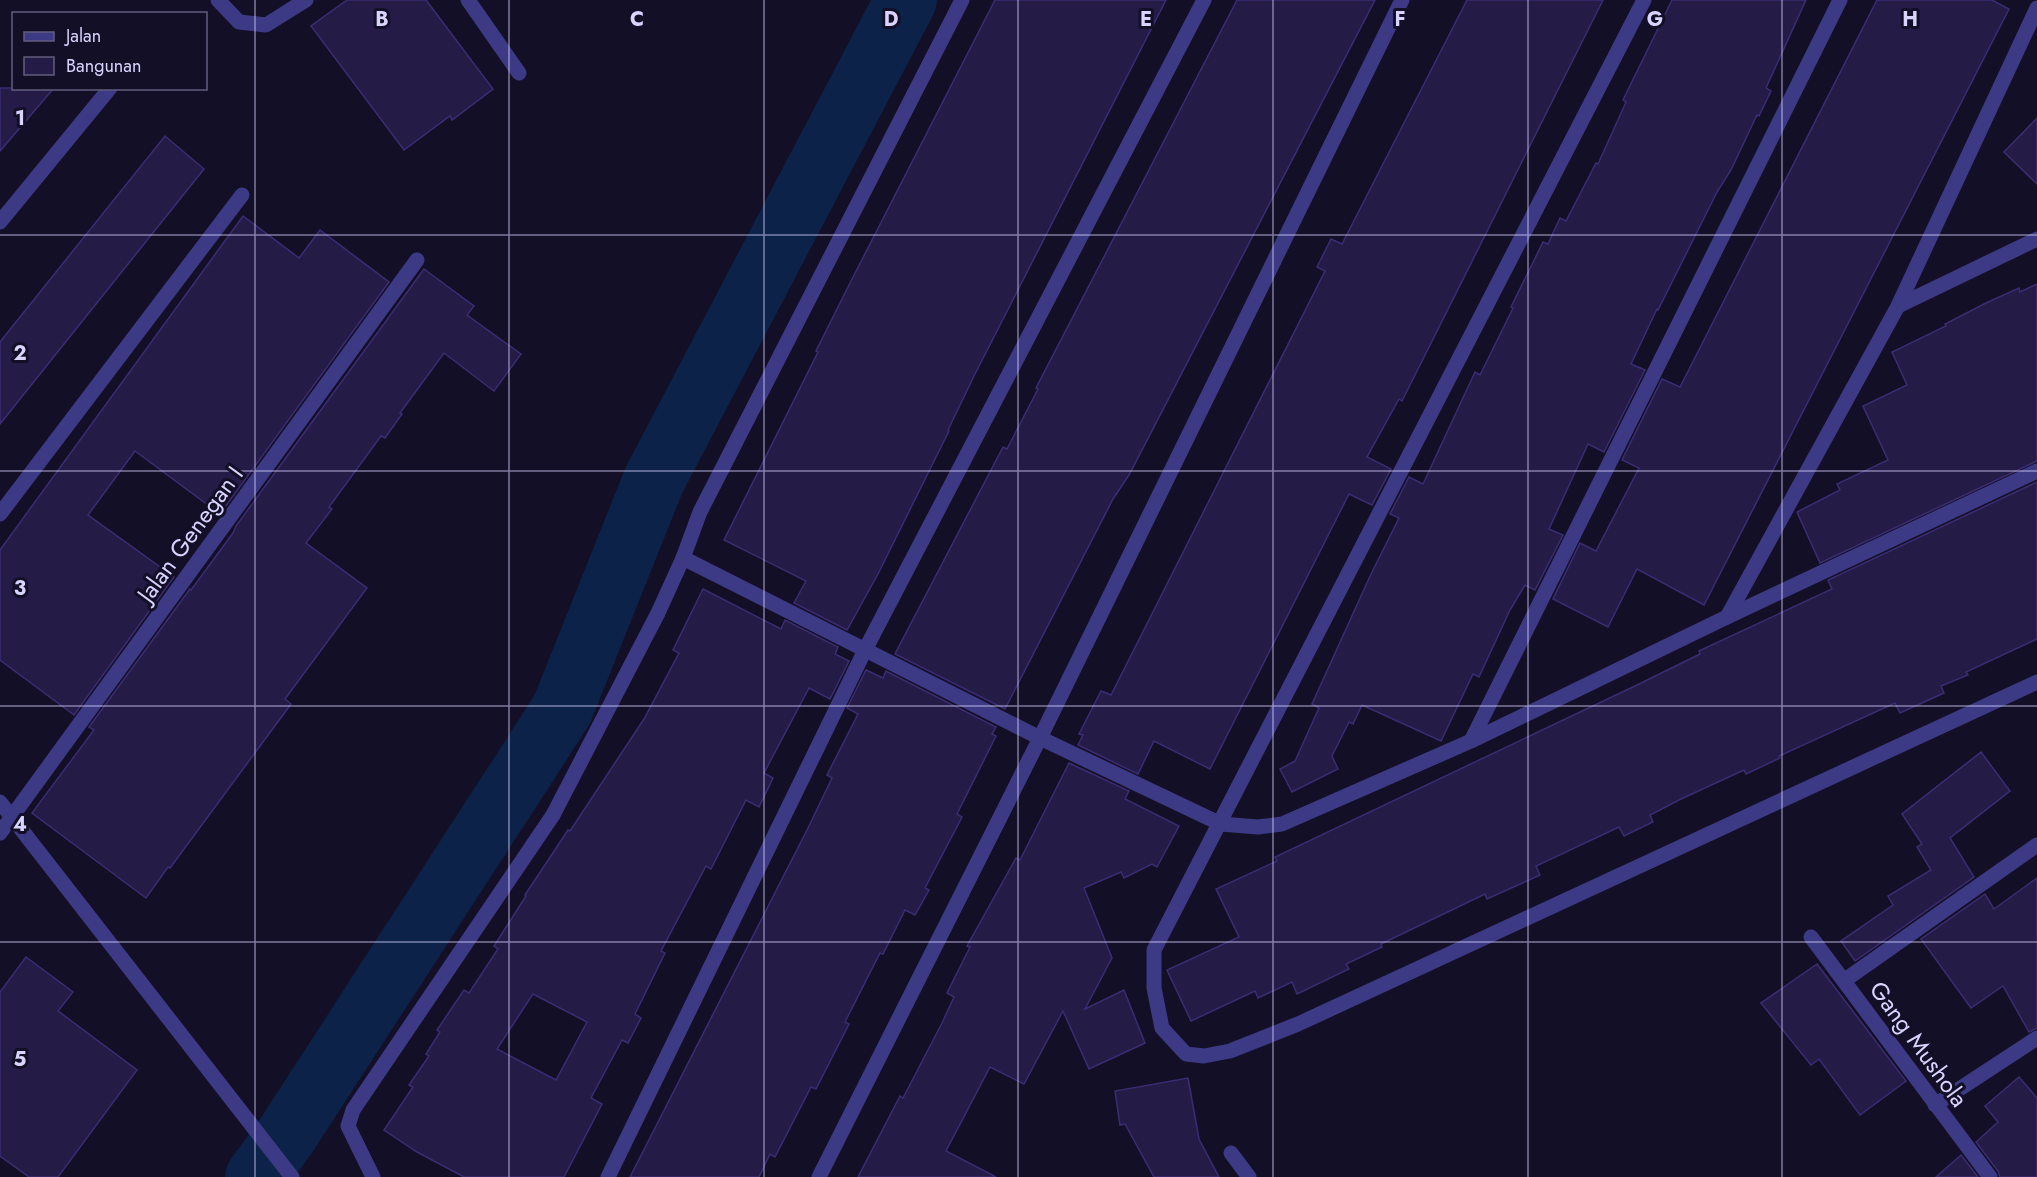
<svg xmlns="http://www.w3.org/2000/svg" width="2037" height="1177" viewBox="0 0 2037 1177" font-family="Jost,sans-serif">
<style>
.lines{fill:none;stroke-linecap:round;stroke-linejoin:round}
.river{stroke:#0c2248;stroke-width:62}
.building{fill:#241b47;stroke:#3b2d73;stroke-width:1.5;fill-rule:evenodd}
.minor{stroke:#3d3a85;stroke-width:15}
.tertiary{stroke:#3d3a85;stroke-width:15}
.grid{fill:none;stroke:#d9d4ff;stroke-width:1.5;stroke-opacity:0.55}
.labels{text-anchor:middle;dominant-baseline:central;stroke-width:6;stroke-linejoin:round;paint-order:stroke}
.street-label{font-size:24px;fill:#d9d4ff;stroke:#130f26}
.grid-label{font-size:20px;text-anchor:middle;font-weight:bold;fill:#d9d4ff;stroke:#130f26;stroke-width:6;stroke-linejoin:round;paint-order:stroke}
</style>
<rect width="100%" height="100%" fill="#130f26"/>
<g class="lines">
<path class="river" d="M256,1177L286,1136L562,710L654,480L906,0"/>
</g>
<g class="building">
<path d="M347,0H426L493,89L452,120L450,116L404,150L311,26Z"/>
<path d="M995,0H1166L975,374L948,430L949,431L878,574L847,630L794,603L806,581L724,540L818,352L816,351L849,285Z"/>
<path d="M1237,0H1375L1129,475L1113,499L1005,709L895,654L1003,447L1007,449L1038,389L1036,388Z"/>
<path d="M1467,0H1603L1402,401L1399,399L1367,457L1391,469L1372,505L1349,494L1210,769L1154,741L1138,774L1078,745L1083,735L1079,734L1101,691L1111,695L1325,271L1317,267L1331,239L1342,244Z"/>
<path d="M1672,0H1806L1766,88L1771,91L1759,116L1757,115L1731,170L1717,192L1658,310L1657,309L1631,364L1645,370L1604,452L1588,444L1549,529L1563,535L1535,590L1525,585L1510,610L1479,677L1473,674L1441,741L1362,705L1353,724L1349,722L1332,756L1338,769L1292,792L1280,769L1295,761L1319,708L1312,704L1371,574L1399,518L1390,514L1409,477L1423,484L1475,372L1480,375L1513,308L1511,307L1543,242L1548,244L1560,218L1566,221L1596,163L1598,164L1626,102L1623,100Z"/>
<path d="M1877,0H1992L2009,9L1704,605L1637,569L1608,627L1553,599L1580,543L1596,551L1639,468L1622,460L1662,379L1680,387Z"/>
<path d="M0,88H54L0,151Z"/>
<path d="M2037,118V184L2004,152Z"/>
<path d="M165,136L204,169L0,424V342Z"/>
<path d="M243,216L299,258L320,230L389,282L220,514L135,451L88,515L174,577L74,715L0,660V550Z"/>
<path d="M424,269L474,306L467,315L521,354L494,391L444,353L400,413L402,414L385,438L381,436L329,507L332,509L306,543L367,588L285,699L291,704L170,868L168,867L146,898L32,813L94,730L89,727L190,589L191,590L233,533L236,526Z"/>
<path d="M2037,284V461L1820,563L1797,512L1840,490L1837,484L1888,460L1863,406L1907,385L1892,352L1946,326L1945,324L1986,303L2019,288L2020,292Z"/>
<path d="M2037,482V639L1966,672L1968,675L1941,686L1944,693L1900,713L1895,703L1779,756L1780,758L1746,774L1744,770L1681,799L1650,815L1653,822L1624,836L1619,827L1536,866L1540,875L1487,899L1485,894L1381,944L1382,947L1346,964L1349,969L1297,994L1292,982L1258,998L1255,991L1191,1021L1167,970L1239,937L1216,889L1277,861L1275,857L1637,685L1700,654L1699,651L1832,589L1828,580Z"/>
<path d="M703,589L781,629L785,620L838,647L835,654L849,661L830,699L809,688L764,773L773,778L759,807L746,800L711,869L706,866L661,951L665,953L635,1014L641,1018L628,1043L622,1040L591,1098L602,1104L564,1177H464L417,1152L384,1130L413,1087L409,1085L429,1056L426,1054L440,1032L437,1030L464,990L469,993L498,949L494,946L526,896L525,895L568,830L570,831L644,719L679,653L673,650ZM533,994L587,1022L556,1080L497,1049Z"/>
<path d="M866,670L883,678L886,671L996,727L992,734L996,736L957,814L962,817L925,888L929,890L915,915L905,910L883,954L880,953L845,1022L849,1024L816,1089L811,1087L775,1157L770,1154L759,1177H630L807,830L832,778L827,775L858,714L847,708Z"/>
<path d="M1981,752L2010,791L1950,838L1974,877L1855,961L1841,941L1893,905L1888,896L1931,870L1917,847L1922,844L1902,814Z"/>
<path d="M1069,763L1129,791L1125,799L1179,826L1157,867L1152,864L1124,878L1121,872L1084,888L1112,958L1085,1009L1124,990L1145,1043L1089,1069L1063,1011L1024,1084L990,1067L946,1151L996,1177H858L900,1096L903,1098L942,1023L954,997L947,993L970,947L967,946L1016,858L1020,860Z"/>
<path d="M2037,878V1028L2029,1032L2003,986L1971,1008L1921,939L1985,894L1994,909Z"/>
<path d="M26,957L73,992L58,1011L137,1070L58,1177H29L0,1156V992Z"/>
<path d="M1817,964L1906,1081L1860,1115L1819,1059L1811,1065L1761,1003Z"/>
<path d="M2019,1077L2037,1098V1177H2000L1998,1171L1976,1142L1998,1122L1985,1106Z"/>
<path d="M1188,1078L1199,1139L1219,1177H1154L1125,1124L1120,1125L1115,1091Z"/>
<path d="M1961,1155L1978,1177H1936Z"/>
</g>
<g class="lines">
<g class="minor">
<path d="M218,0L239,22L266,25L306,0"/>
<path d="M468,0L519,73"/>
<path d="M1644,0L1154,950V988L1162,1028L1186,1054L1204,1056L1230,1051L1298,1024L2037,682"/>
<path d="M0,222L110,88"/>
<path d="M1898,306L2037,239"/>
<path d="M0,514L242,195"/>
<path d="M683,558L1040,738L1221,824L1258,827L1282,824L1471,741L1727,617L2037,471"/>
<path d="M1727,617L1898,306L2037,8"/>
<path d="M1471,741L1840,0"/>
<path d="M0,833L417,260"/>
<path d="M1811,937L1990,1177"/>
<path d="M1845,980L2037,845"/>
<path d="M1935,1105L2037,1038"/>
<path d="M1231,1153L1249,1177"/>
<path d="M373,1177L348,1126L353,1110L553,815L658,613L683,558L700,512L962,0"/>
<path d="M608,1177L865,650L1204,0"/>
<path d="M819,1177L1040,738L1402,0"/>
</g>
<path class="tertiary" d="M0,802L292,1177"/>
</g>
<path class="grid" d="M255,0V1177M509,0V1177M764,0V1177M1018,0V1177M1273,0V1177M1528,0V1177M1782,0V1177M0,235H2037M0,471H2037M0,706H2037M0,942H2037"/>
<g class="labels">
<g class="street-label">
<text transform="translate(190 534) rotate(-54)">Jalan Genegan I</text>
<text transform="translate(1919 1044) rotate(54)">Gang Mushola</text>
</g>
</g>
<g class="grid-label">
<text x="382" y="26">B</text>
<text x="637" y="26">C</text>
<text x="891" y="26">D</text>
<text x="1146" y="26">E</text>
<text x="1400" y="26">F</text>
<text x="1655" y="26">G</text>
<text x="1910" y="26">H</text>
<text x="20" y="125">1</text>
<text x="20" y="360">2</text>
<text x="20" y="595">3</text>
<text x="20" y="831">4</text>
<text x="20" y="1066">5</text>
</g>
<rect x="12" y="12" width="195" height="78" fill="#130f26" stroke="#625e7d" stroke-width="1.5"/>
<rect x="24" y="32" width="30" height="9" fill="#3d3a85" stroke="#625e7d" stroke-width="1.5"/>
<text x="66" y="42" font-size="18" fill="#d9d4ff">Jalan</text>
<rect x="24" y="57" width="30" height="18" fill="#241b47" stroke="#625e7d" stroke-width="1.5"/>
<text x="66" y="72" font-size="18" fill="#d9d4ff">Bangunan</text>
</svg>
